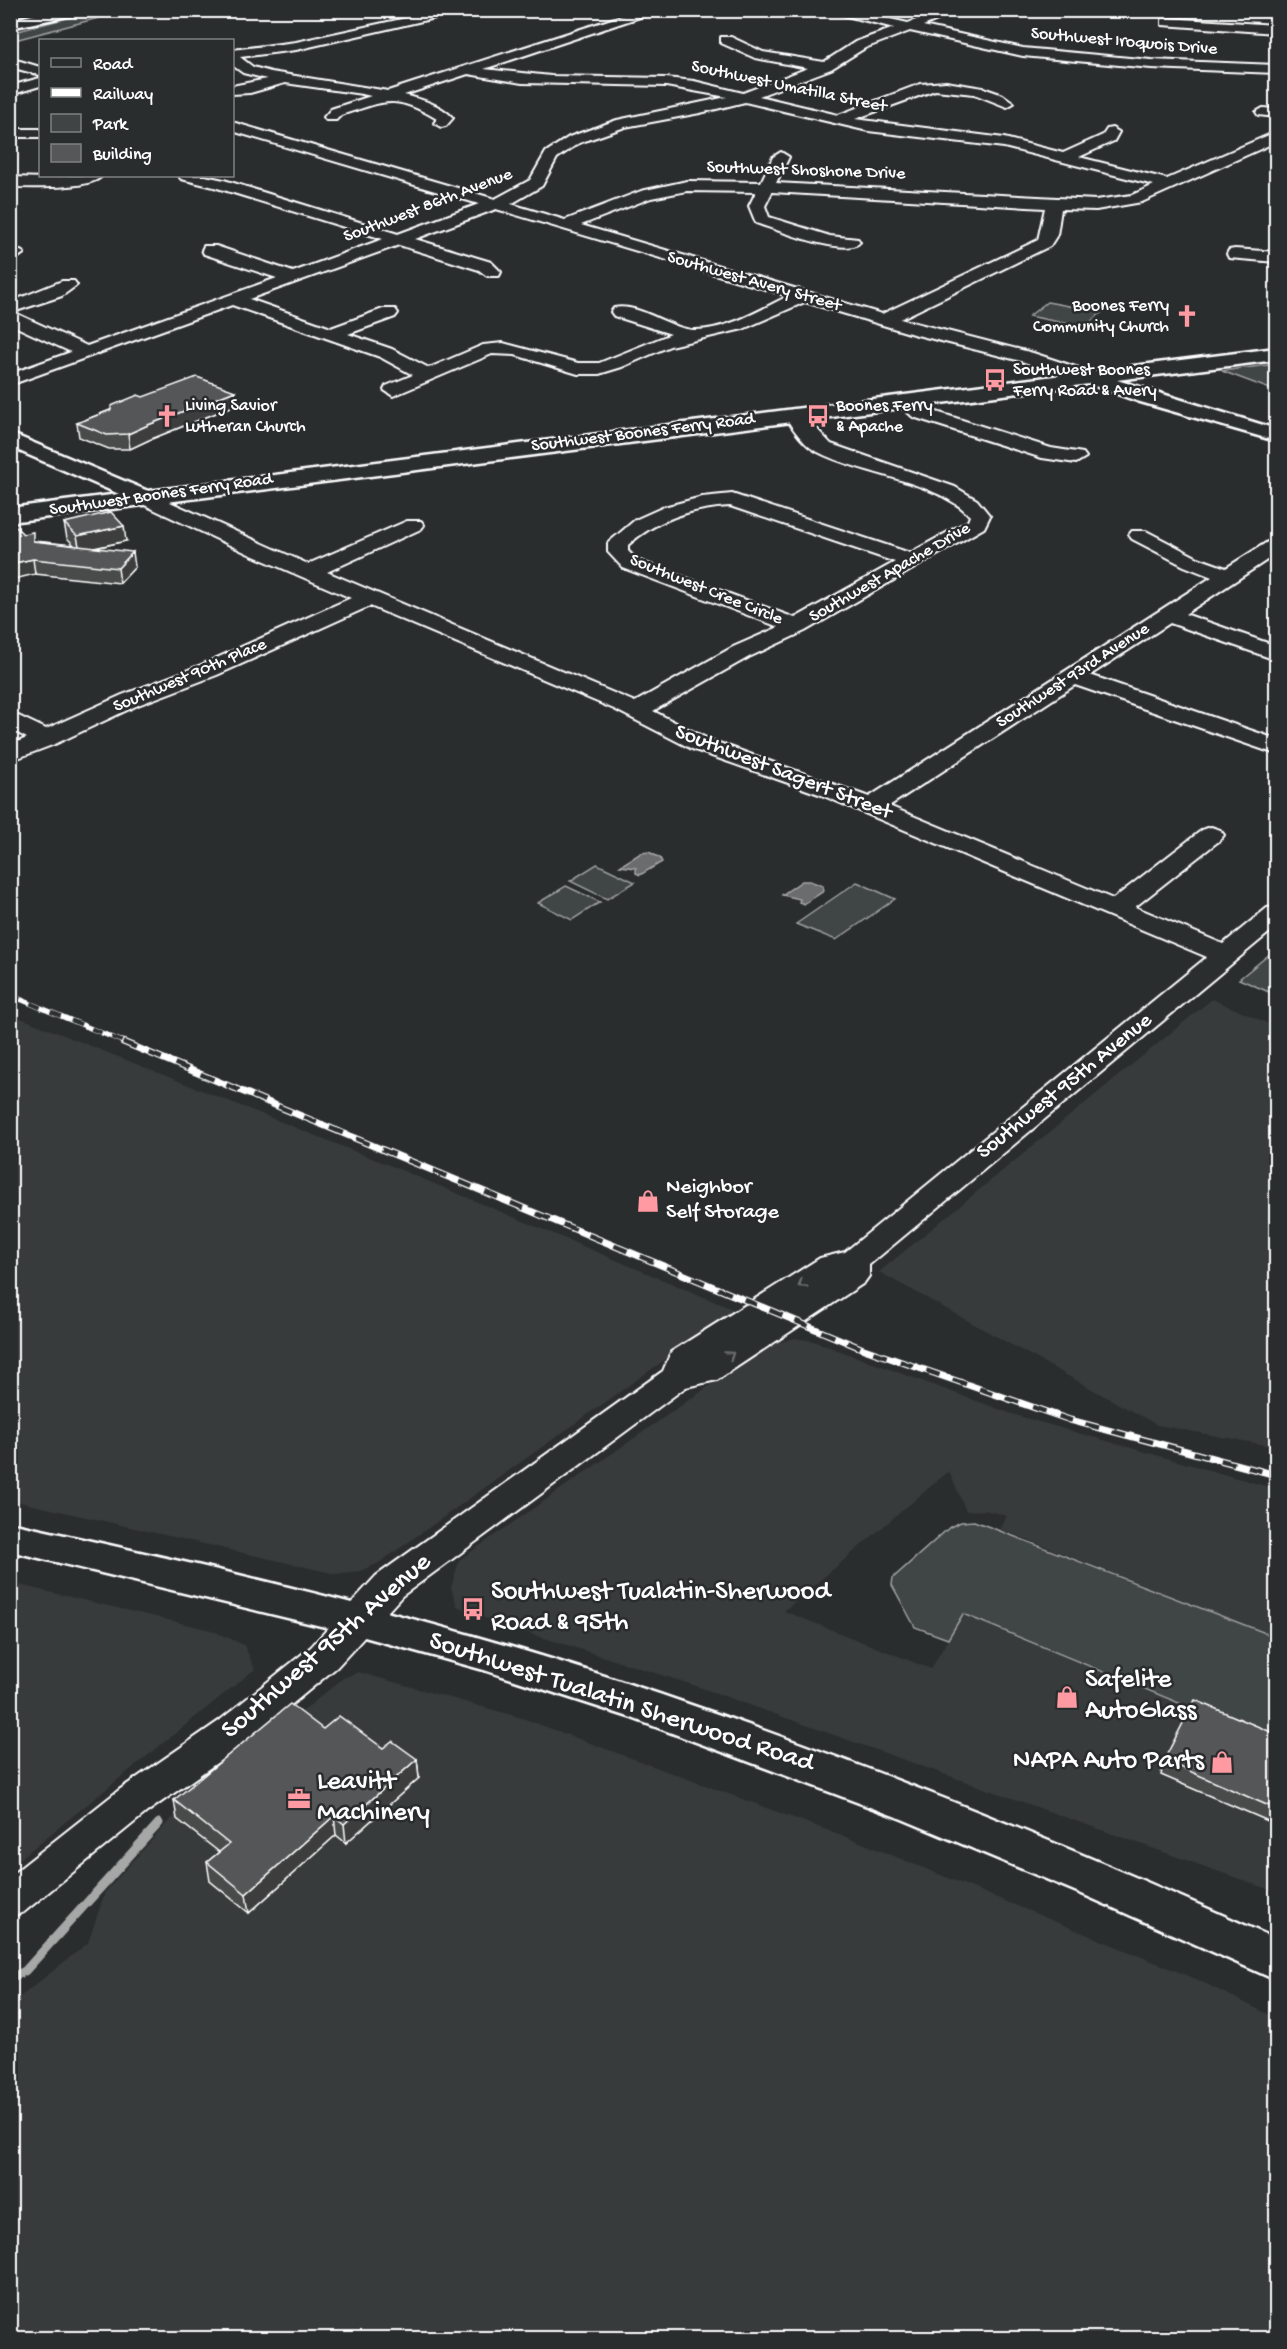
<svg xmlns="http://www.w3.org/2000/svg" width="1287" height="2349" viewBox="0 0 1287 2349" font-family="'Gochi Hand',sans-serif">
<style>
.built{fill:#373a3b}
.green{fill:#414445;stroke:#a0a2a2;stroke-width:1.5}
.water{fill:#6a6c6d;stroke:#a6a7a7;stroke-width:1.5}
.lines{fill:none;stroke-linecap:round;stroke-linejoin:round}
.stream{stroke:#a6a7a7;stroke-width:9}
.minor-casing{stroke:#fff;stroke-width:4}
.major-casing{stroke:#fff;stroke-width:5}
.highway-casing{stroke:#fff;stroke-width:5}
.minor{fill:#2a2d2e;fill-rule:evenodd}
.major{fill:#2a2d2e;fill-rule:evenodd}
.highway{fill:#2a2d2e;fill-rule:evenodd}
.rail-far1-casing{stroke:#fff;stroke-width:5}
.rail-casing{stroke:#fff;stroke-width:7}
.rail-far1{stroke:#2a2d2e;stroke-width:4;stroke-dasharray:11;stroke-linecap:butt}
.rail{stroke:#2a2d2e;stroke-width:4.5;stroke-dasharray:14;stroke-linecap:butt}
.wall{fill:#494b4c;stroke:#fff;stroke-width:1.5}
.shaded-wall{fill:#3c3d3e;stroke:#fff;stroke-width:1.5}
.building{fill:#555758;stroke:#fff;stroke-width:1.5}
.oneway{stroke:#6a6c6d}
.labels{text-anchor:middle;dominant-baseline:central;stroke-width:5;stroke-linejoin:round;paint-order:stroke}
.far-street-label{font-size:18px;fill:#fff;stroke:#2a2d2e}
.far-poi-label{font-size:18px;fill:#fff;stroke:#2a2d2e;text-anchor:start}
.street-label{font-size:22px;fill:#fff;stroke:#2a2d2e}
.poi-label{font-size:22px;fill:#fff;stroke:#2a2d2e;text-anchor:start}
.near-poi-label{font-size:27px;fill:#fff;stroke:#2a2d2e;text-anchor:start}
.near-street-label{font-size:27px;fill:#fff;stroke:#2a2d2e}
</style>
<rect width="100%" height="100%" fill="#2a2d2e"/>
<filter id="ink" filterUnits="userSpaceOnUse"><feTurbulence type="fractalNoise" baseFrequency=".0167" numOctaves="2"/><feDisplacementMap in="SourceGraphic" scale="12" xChannelSelector="R" yChannelSelector="G"/><feConvolveMatrix kernelMatrix="1 2 1 2 8 2 1 2 1" color-interpolation-filters="sRGB"/></filter>
<g filter="url(#ink)">
<g class="built">
<path d="M1212,999L1276,1027V1447L1157,1425L879,1272Z"/>
<path d="M11,1014L399,1169L735,1310L379,1563L360,1571L336,1574L11,1500Z"/>
<path d="M795,1338L813,1341L1015,1415L1276,1489V1637L1000,1529L1007,1516L985,1510L966,1511L949,1471L784,1611L931,1669L962,1614L1276,1743V1892L696,1686L494,1622L457,1606L451,1588L459,1560L768,1345Z"/>
<path d="M11,1583L211,1630L244,1645L255,1669L11,1866Z"/>
<path d="M358,1672L522,1718L862,1843L1196,1979L1276,2018V2338H11V2004L88,1943L105,1892L169,1821L343,1678Z"/>
</g>
<g class="green">
<path d="M96,10L125,11L11,41V33Z"/>
<path d="M1047,302L1102,312L1084,327L1029,316Z"/>
<path d="M1276,364V387L1270,389L1222,371Z"/>
<path d="M597,864L635,882L607,899L570,881Z"/>
<path d="M857,882L895,899L836,940L796,924Z"/>
<path d="M566,886L600,902L572,920L538,903Z"/>
<path d="M1276,949V995L1239,979Z"/>
<path d="M974,1521L1276,1637V1743L963,1614L948,1639L915,1627L892,1585L893,1578L950,1527L961,1522Z"/>
</g>
<g class="water">
<path d="M649,852L660,858L662,862L640,875L636,873V868L620,866L641,853Z"/>
<path d="M802,881H810L823,886L824,891L804,904L799,902L800,899L782,895Z"/>
</g>
<g class="lines">
<path class="stream" d="M10,1978L25,1971L159,1823"/>
<g class="minor-casing">
<g id="minor">
<path d="M443,10H470L296,50L240,57L253,67L271,72L388,91L640,10H661L484,69L551,76L666,78L694,81L743,93L808,68L755,58L721,43V37H731L763,52L824,62L855,42L894,28L823,10H850L908,23L942,10H962L923,26L1023,48L1151,60L1276,65V73L1151,68L1023,56L910,31L865,48L831,69L759,96L838,115L920,84L946,82L983,88L1003,95L1014,103L1007,107L974,94L935,90L855,119L1004,138L1063,153L1103,135L1107,129L1112,128L1119,132L1114,141L1079,157L1167,179L1271,134L1276,133V142L1142,202L1096,210L1061,209L1057,235L1050,246L900,319L1033,353L1097,374L1099,378L1097,382L1090,384L1021,361L913,334L805,302L743,329L670,346L622,367L599,374H578L515,355L492,354L393,396L384,390L386,386L413,375L380,357L232,305L10,385V374L71,352L10,324V302L62,281H74L77,285L62,296L13,312L87,346L277,278L204,254L202,250L204,246H216L293,272L383,239L214,187L181,179L179,176H205L224,180L398,234L479,204L232,131V122L495,199L530,180L546,152L569,137L617,120L727,97L666,86L522,83L468,74L404,95C420,99 442,105 453,118L446,126L441,127L434,123L437,119C394,93 385,101 341,115L336,120H326L324,117L331,109L371,96L362,94L285,83L250,93L232,94V86L267,79L243,73L232,65V50L296,42ZM745,102L868,131L1004,147L1154,185L1132,195L1096,200L776,183L789,157L781,152L773,157L761,182L687,181L641,191L565,220L511,204L542,186L557,158L579,143L625,127L700,113ZM687,191L756,192L749,206L756,223C775,229 847,258 860,242L858,239L830,236L769,217L765,206L772,192L1045,208L1038,240L882,314L581,225L651,198ZM496,209L788,296C760,310 727,330 695,330C671,330 638,302 614,308L611,312L614,316L671,334L599,363H578L503,343L483,345L429,368L392,349L348,334L395,317L398,313L395,309H383L331,328L249,299L399,245L479,270L487,276H499L501,272L491,262L415,239Z"/>
<path d="M1167,18L1276,25V33L1162,25V19Z"/>
<path d="M10,58L40,67V75L10,67Z"/>
<path d="M40,78V86L10,95V86Z"/>
<path d="M1263,108L1276,109V117L1258,115L1256,112Z"/>
<rect x="10" y="129" width="30" height="8"/>
<path d="M66,176H102C90,190 29,187 10,187V177L47,178Z"/>
<path d="M10,245L24,253L10,263Z"/>
<path d="M1235,249L1276,252V262L1229,258L1227,254L1229,250Z"/>
<path d="M904,395L927,409L1051,448L1083,453L1086,457L1076,463L1042,458L913,417L895,401Z"/>
<path d="M793,409L800,411L831,444L955,487L977,500L990,516L984,528L805,631L749,657L653,711L708,739L869,797L1212,577L1184,566L1132,539L1129,535L1132,531H1146L1198,558L1226,568L1269,541L1276,539V554L1185,614L1276,646V660L1170,623L1090,675L1276,739V754L1075,685L889,806L1113,899L1202,830L1211,827L1220,830L1224,835L1220,840L1135,907L1223,944L1267,908L1276,906V927L869,1265V1276L864,1283L717,1380L686,1387L402,1596L337,1667L245,1743L147,1812L24,1912L10,1917V1876L119,1790L219,1721L311,1647L376,1576L663,1371L671,1352L820,1258L845,1252L1207,957L819,794L692,749L614,709L370,606L217,675L138,705L55,744L10,761V745L27,738L10,729V712L46,729L122,695L201,665L351,598L249,554L136,501L133,497L136,493H150L308,564L407,521H421L424,525L421,529L327,572L635,702L733,647L779,627L623,568L608,552V543L635,520L664,507L702,497L732,494L910,553L968,521L970,516C939,481 859,474 818,452C804,446 792,427 784,415ZM730,506L895,562L795,618L637,560L628,551V545C657,519 693,508 730,506Z"/>
</g>
</g>
<g class="major-casing">
<path id="major" d="M1276,348V360L1117,380L1276,429V441L1137,401L1089,384L10,522V508L119,494L10,447V433L148,491Z"/>
</g>
<g class="highway-casing">
<g id="highway">
<path d="M54,10H85L78,14L10,28V20Z"/>
<path d="M10,1523C192,1563 373,1604 551,1659C798,1736 1040,1833 1276,1939V1980L1082,1894L902,1819L629,1717L484,1670L350,1633L10,1551Z"/>
</g>
</g>
<use href="#minor" class="minor"/>
<use href="#major" class="major"/>
<use href="#highway" class="highway"/>
<g class="rail-far1-casing">
<path id="rail-far1" d="M10,995L126,1043"/>
</g>
<g class="rail-casing">
<path id="rail" d="M123,1042L861,1348L1070,1420L1276,1475"/>
</g>
<use href="#rail-far1" class="rail-far1"/>
<use href="#rail" class="rail"/>
</g>
<g class="wall">
<path d="M143,397L236,405L149,440L130,449H109L79,437L77,423Z"/>
<path d="M64,523L126,541L96,548L135,567L120,583L35,574L23,534L34,541L74,545L67,538Z"/>
<path d="M323,1729L417,1759L419,1778L346,1843L336,1835L249,1913L210,1881L207,1862L219,1852L177,1819L174,1800Z"/>
<path d="M1276,1734V1832L1273,1831L1275,1824L1161,1775L1164,1760Z"/>
</g>
<g class="shaded-wall">
<path d="M235,391L236,405L149,440L130,449L128,434L148,425Z"/>
<path d="M124,526L126,541L80,551L77,536Z"/>
<path d="M133,552L135,567L120,583L118,568Z"/>
<path d="M33,559L35,574L10,580V564Z"/>
<path d="M417,1759L419,1778L346,1843L344,1824Z"/>
<path d="M334,1816L336,1835L249,1913L246,1894Z"/>
</g>
<g class="building">
<path d="M197,377L235,391L148,425L128,434L107,435L77,423L111,410V406L138,395L143,397Z"/>
<path d="M111,512L124,526L77,536L64,523Z"/>
<path d="M16,527L23,534L33,532V541L133,552L118,568L33,559L10,564V528Z"/>
<path d="M1195,1700L1276,1734V1809L1164,1760Z"/>
<path d="M290,1704L323,1729L339,1716L383,1748L392,1741L417,1759L344,1824L334,1816L246,1894L207,1862L229,1844L174,1800Z"/>
</g>
<defs><path id="oneway-chevron" d="M-2-3.5L2.5 0L-2 3.5" fill="none" stroke-width="1.6" stroke-linecap="round" stroke-linejoin="round" transform="scale(1.5)"/></defs>
<g class="oneway">
<use href="#oneway-chevron" transform="translate(802 1284) rotate(147)"/>
<use href="#oneway-chevron" transform="translate(730 1355) rotate(-34)"/>
</g>
</g>
<defs>
<g id="church-bare" transform="scale(1.8)"><path d="M-1.2-6h2.4v3.5h3.3v2.4h-3.3V6h-2.4V-.1h-3.3v-2.4h3.3Z" fill="#ff9aa2" stroke="#2a2d2e" stroke-width="2.5" paint-order="stroke"/></g>
<g id="bus-bare" transform="scale(1.8)"><path d="M-5-6H5V4H4V6H2V4H-2V6H-4V4H-5ZM-3.5-4V0h7V-4ZM-3.5 1.2v1.5H-2V1.2ZM2 1.2v1.5H3.5V1.2Z" fill="#ff9aa2" stroke="#2a2d2e" stroke-width="2.5" paint-order="stroke"/></g>
<g id="shop-bare" transform="scale(1.8)"><path d="M-5-2.5h2.3a2.7 3.5 0 0 1 5.4 0H5L5.5 6h-11ZM-1.5-2.5h3a1.5 2.3 0 0 0-3 0Z" fill="#ff9aa2" stroke="#2a2d2e" stroke-width="2.5" paint-order="stroke"/></g>
<g id="office-bare" transform="scale(1.8)"><path d="M-6-3h4V-5.5h4V-3h4V5H-6ZM-1-4.5V-3h2v-1.5ZM-6 0V1H6V0Z" fill="#ff9aa2" stroke="#2a2d2e" stroke-width="2.5" paint-order="stroke"/></g>
</defs>
<g fill-rule="evenodd">
<use href="#church-bare" x="1187" y="316"/>
<use href="#bus-bare" x="995" y="380"/>
<use href="#church-bare" x="167" y="416"/>
<use href="#bus-bare" x="818" y="416"/>
<use href="#shop-bare" x="648" y="1201"/>
<use href="#bus-bare" x="473" y="1609"/>
<use href="#shop-bare" x="1067" y="1697"/>
<use href="#shop-bare" x="1222" y="1762"/>
<use href="#office-bare" x="299" y="1799"/>
</g>
<g class="labels">
<g class="far-street-label">
<text transform="translate(1124 42) rotate(5)">Southwest Iroquois Drive</text>
<text transform="translate(789 87) rotate(12)">Southwest Umatilla Street</text>
<text transform="translate(806 171) rotate(2)">Southwest Shoshone Drive</text>
<text transform="translate(428 206) rotate(-21)">Southwest 86th Avenue</text>
<text transform="translate(754 282) rotate(16)">Southwest Avery Street</text>
<text transform="translate(643 433) rotate(-7)">Southwest Boones Ferry Road</text>
<text transform="translate(161 495) rotate(-8)">Southwest Boones Ferry Road</text>
<text transform="translate(890 573) rotate(-30)">Southwest Apache Drive</text>
<text transform="translate(706 590) rotate(22)">Southwest Cree Circle</text>
<text transform="translate(190 676) rotate(-23)">Southwest 90th Place</text>
<text transform="translate(1073 676) rotate(-33)">Southwest 93rd Avenue</text>
</g>
<g class="far-poi-label">
<text x="1169" y="306" text-anchor="end">Boones Ferry<tspan x="1169" dy="21">Community Church</tspan></text>
<text x="1013" y="370">Southwest Boones<tspan x="1013" dy="21">Ferry Road &amp; Avery</tspan></text>
<text x="185" y="406">Living Savior<tspan x="185" dy="21">Lutheran Church</tspan></text>
<text x="836" y="406">Boones Ferry<tspan x="836" dy="21">&amp; Apache</tspan></text>
</g>
<g class="street-label">
<text transform="translate(783 773) rotate(21)">Southwest Sagert Street</text>
<text transform="translate(1065 1087) rotate(-39)">Southwest 95th Avenue</text>
</g>
<g class="poi-label">
<text x="666" y="1188">Neighbor<tspan x="666" dy="25">Self Storage</tspan></text>
</g>
<g class="near-poi-label">
<text x="491" y="1593">Southwest Tualatin-Sherwood<tspan x="491" dy="31">Road &amp; 95th</tspan></text>
<text x="1085" y="1681">Safelite<tspan x="1085" dy="31">AutoGlass</tspan></text>
<text x="1204" y="1762" text-anchor="end">NAPA Auto Parts</text>
<text x="317" y="1783">Leavitt<tspan x="317" dy="31">Machinery</tspan></text>
</g>
<g class="near-street-label">
<text transform="translate(327 1647) rotate(-41)">Southwest 95th Avenue</text>
<text transform="translate(621 1703) rotate(18)">Southwest Tualatin Sherwood Road</text>
</g>
</g>
<rect width="1287" height="2349" fill="none" stroke="#2a2d2e" stroke-width="36"/>
<rect x="18" y="18" width="1251" height="2313" fill="none" stroke="#fff" stroke-width="2" filter="url(#ink)"/>
<rect x="39" y="39" width="195" height="138" fill="#2a2d2e" stroke="#7f8182" stroke-width="1.5"/>
<rect x="51" y="58" width="30" height="9" fill="#2a2d2e" stroke="#7f8182" stroke-width="1.5"/>
<text x="93" y="69" font-size="18" fill="#ffffff">Road</text>
<rect x="51" y="88" width="30" height="9" fill="#ffffff" stroke="#7f8182" stroke-width="1.5"/>
<text x="93" y="99" font-size="18" fill="#ffffff">Railway</text>
<rect x="51" y="114" width="30" height="18" fill="#414445" stroke="#7f8182" stroke-width="1.5"/>
<text x="93" y="129" font-size="18" fill="#ffffff">Park</text>
<rect x="51" y="144" width="30" height="18" fill="#555758" stroke="#7f8182" stroke-width="1.5"/>
<text x="93" y="159" font-size="18" fill="#ffffff">Building</text>
</svg>
